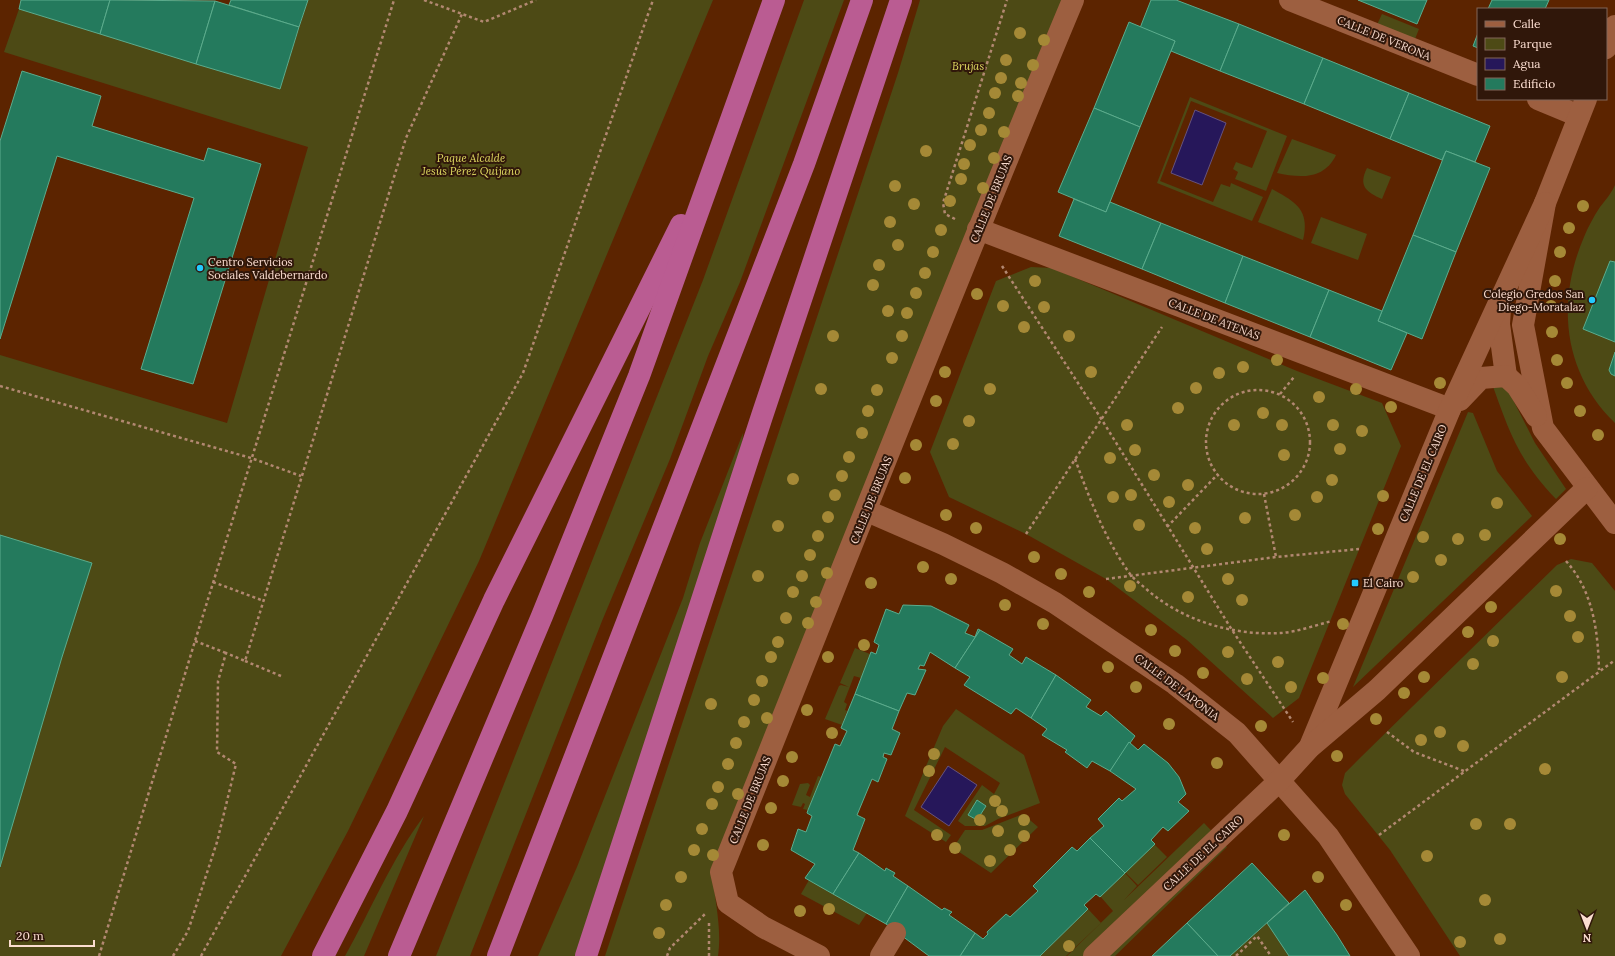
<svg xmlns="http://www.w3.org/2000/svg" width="1615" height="956" viewBox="0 0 1615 956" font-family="Lora,serif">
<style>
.green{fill:#4d4a15}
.water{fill:#26175a;stroke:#66527d}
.building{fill:#247a5d;stroke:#5bac8d}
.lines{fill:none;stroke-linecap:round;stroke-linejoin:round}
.path{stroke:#b28871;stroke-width:2.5;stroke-dasharray:3 3;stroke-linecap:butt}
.street{stroke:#9d5f40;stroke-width:22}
.highway{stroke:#ba5c92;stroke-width:22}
.tree{fill:#a58936}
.poi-dot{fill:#24c9fe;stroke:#30170a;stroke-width:1.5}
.labels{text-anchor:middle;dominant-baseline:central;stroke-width:4;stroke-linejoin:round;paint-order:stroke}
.street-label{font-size:11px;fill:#fbddd0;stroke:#30170a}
.park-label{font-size:11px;font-style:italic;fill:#e0db62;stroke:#30170a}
.poi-label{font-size:11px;fill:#fbddd0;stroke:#30170a;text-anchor:start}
</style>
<rect width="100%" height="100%" fill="#5c2400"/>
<g class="green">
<path d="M308,0H713L479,561L348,831L281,956H0V355L227,423L308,147L4,52L19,9L280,89Z"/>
<path d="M804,0H844L740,282L708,356L670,459L602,621L470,956H436L703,280Z"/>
<path d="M920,0H1065L713,876C715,904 722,928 718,956H605L898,73Z"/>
<path d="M1382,14L1419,29L1413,44L1375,29Z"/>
<path d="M1190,97L1287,136L1266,191L1235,179L1238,172L1233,169L1236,162L1252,168L1267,131L1191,101L1160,181L1213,202L1221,184L1230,187L1231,183L1263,197L1252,221L1157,183Z"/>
<path d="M1292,139L1336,155C1324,180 1300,178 1277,173Z"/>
<path d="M1367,168L1391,177L1382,199C1366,192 1358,186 1367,168Z"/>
<path d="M1615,185V423C1563,373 1556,302 1584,237C1588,227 1594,216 1600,207C1606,199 1611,194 1615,185Z"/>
<path d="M1272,189C1296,202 1310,210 1303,240L1258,222Z"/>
<path d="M1321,217L1367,234L1358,260L1311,243Z"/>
<path d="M1031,267L1052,268L1297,371L1382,403L1401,446L1299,698L1273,718L1187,640L1106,579L1026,534L949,497L930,452L996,281Z"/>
<path d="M1491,381L1505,384L1535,443L1566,489L1556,499C1518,460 1509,431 1491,381Z"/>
<path d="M1468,412L1473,413L1497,471L1532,516L1353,687Z"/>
<path d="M743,433L742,448L579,956H538L577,867L683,598L700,543Z"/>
<path d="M1571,559L1592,563L1615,591V956H1460L1390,850L1345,794L1342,785L1345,773L1362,756L1557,565Z"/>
<path d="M855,648L870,654L861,678L854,676L844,702L847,704L845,710L847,711L842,725L825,719L839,686L841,685L849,687L840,683Z"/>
<path d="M956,709L1024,755L1040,803L998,819L985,826H965L958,821L982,785L994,794L1000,783L945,747L914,810L951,835L946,842L905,816L943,726Z"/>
<path d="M818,776L821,777L808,810L803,809L805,804L803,803L801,807L792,805L800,784L808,783L810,785L806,795L810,797Z"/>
<path d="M1023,814L1038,827L991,873L953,848L965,830H982Z"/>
<path d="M424,816L364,956H345C371,910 392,858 424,816Z"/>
<path d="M1204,823L1227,847L1115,956H1067L1113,911L1100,896L1125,873L1137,886L1124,900Z"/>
<path d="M1154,844L1167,857L1138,885L1125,872Z"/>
<path d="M809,880L867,913L859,925L801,894Z"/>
<path d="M1088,909L1101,923L1066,956H1040Z"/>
<path d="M1267,923L1289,956H1230Z"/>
</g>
<g class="water">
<path d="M1195,110L1226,123L1202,185L1171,173Z"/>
<path d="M948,766L977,785L949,826L921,807Z"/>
</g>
<g class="building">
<path d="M21,0H110L100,34L19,9Z"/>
<path d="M110,0L215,1L196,64L100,34Z"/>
<path d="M231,0H308L299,27L229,5Z"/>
<path d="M1151,0H1176L1239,24L1220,71L1171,51L1175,41L1140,28Z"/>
<path d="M1358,0H1427L1417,24Z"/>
<path d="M1492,0H1549L1545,9H1488Z"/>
<path d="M215,1L299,27L280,89L196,64Z"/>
<path d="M1129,22L1175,41L1140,127L1094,108Z"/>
<path d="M1239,24L1323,58L1304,104L1220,71Z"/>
<path d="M1478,33V48L1473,46Z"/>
<path d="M1323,58L1409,93L1390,139L1304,104Z"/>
<path d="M22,71L101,96L92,126L204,161L208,148L261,164L193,384L141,369L194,198L57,156L0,339V141Z"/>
<path d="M1409,93L1490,126L1475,162L1446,151L1442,160L1390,139Z"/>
<path d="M1094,108L1140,127L1106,212L1058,192Z"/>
<path d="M1446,151L1490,168L1456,252L1413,235Z"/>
<path d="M1074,199L1106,212L1110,202L1161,223L1142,269L1059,236Z"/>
<path d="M1161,223L1243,256L1225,303L1142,269Z"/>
<path d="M1413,235L1456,252L1422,339L1378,321Z"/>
<path d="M1243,256L1329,290L1310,337L1225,303Z"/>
<path d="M1610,261L1615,262V342L1583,329Z"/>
<path d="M1329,290L1382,311L1378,321L1407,333L1391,370L1310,337Z"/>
<path d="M1615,352V376L1611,374L1609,370Z"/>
<path d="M0,535L92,563L62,657L0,867Z"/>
<path d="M903,605L931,606L969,625L965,633L975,637L978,629L980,630L955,668L930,652L924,666L920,665L918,669L926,670L915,695L907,693L899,711L855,694L871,652L876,654L879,645L874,642L886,609L899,614Z"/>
<path d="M980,630L1013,649L1009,655L1022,664L1026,657L1056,675L1031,718L1016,708L1011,714L964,685L970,677L955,668Z"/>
<path d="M1056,675L1091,700L1086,707L1101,716L1106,711L1135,736L1110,771L1092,761L1087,768L1065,752L1067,750L1042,735L1047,729L1031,718Z"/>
<path d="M855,694L899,711L892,729L900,733L891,755L884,753L883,757L887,759L878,782L872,779L857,815L865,819L853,850L859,853L833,894L805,878L815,864L791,850L798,829L806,832L812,816L807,813L808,810L835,744L840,746L847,731L841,728Z"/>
<path d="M1129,742L1138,750L1144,744L1168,763L1179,777L1186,794L1178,802L1189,811L1168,831L1163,827L1151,840L1155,844L1125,873L1090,838L1104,826L1098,819L1119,798L1122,801L1136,789L1110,771Z"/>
<path d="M977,800L986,806L977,820L968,815Z"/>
<path d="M1090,838L1125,873L1100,897L1096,894L1084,905L1088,909L1040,956H960L975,933L983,939L988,934L987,932L1006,914L1010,917L1038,891L1033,886L1072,847L1077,851Z"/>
<path d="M859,853L885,871L886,868L895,873L893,876L908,886L886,924L833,894Z"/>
<path d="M1252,863L1289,903L1230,956H1218L1187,923Z"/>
<path d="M908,886L942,910L944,908L952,912L949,915L975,933L960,956H929L886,924Z"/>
<path d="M1305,890L1337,935L1350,956H1289L1267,923Z"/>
<path d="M1187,923L1218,956H1152Z"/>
</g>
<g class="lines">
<g class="path">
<path d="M424,0L484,22L536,0"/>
<path d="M955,219L945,214L943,203L1007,0"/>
<path d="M1002,266L1102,420L1232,630L1293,722"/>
<path d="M0,386L251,458L301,476"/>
<circle cx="1258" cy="442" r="52"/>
<path d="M1280,394L1294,377"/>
<path d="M1075,459C1090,500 1105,539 1130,574C1134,579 1139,583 1144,587C1180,620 1232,636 1281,633C1297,632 1316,625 1332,621"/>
<path d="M1264,494L1276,557"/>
<path d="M1167,527L1218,474"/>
<path d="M1026,534L1162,327"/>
<path d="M1566,561C1593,591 1598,631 1599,670"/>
<path d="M1106,579L1276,557L1359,549"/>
<path d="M213,582L264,601"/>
<path d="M195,641L226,653"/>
<path d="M245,661L281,676"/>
<path d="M1387,732L1414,752L1464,771"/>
<path d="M1379,835L1615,660"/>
<path d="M99,956L195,641L394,0"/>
<path d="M173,956L188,931L217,842L236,764L217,752L218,681L226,653L245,661L406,138L462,14"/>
<path d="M201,956L523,373L653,0"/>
<path d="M667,956L670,948L705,914"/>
<path d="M709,956V920"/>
<path d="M1236,956L1257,936L1271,956"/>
</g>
<g class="street">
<path d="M1290,0L1478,75"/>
<path d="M1606,48L1615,26"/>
<path d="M1538,99L1579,116"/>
<path d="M1586,99L1545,203L1523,325L1543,428L1615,523"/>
<path d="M978,229L1450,409"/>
<path d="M1500,308L1499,324L1506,376"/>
<path d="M1460,400L1481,378L1506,376L1517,386L1536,416"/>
<path d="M867,511L943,544L1002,573L1055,603L1175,684L1237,733L1328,836L1409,956"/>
<path d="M1311,744L1450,409L1545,203"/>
<path d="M819,956L763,927L728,903L721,872C838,581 952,289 1073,0"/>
<path d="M881,956L895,933"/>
<path d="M1094,956L1278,782L1310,747L1377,690L1587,488"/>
</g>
<g class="highway">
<path d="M323,956L397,811L494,600L681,225"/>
<path d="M399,956L542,616L639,376L774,0"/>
<path d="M498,956L804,164L862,0"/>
<path d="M586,956L762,416L901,0"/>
</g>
</g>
<g class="tree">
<circle cx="1020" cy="33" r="6"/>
<circle cx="1044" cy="40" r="6"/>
<circle cx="1006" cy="60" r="6"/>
<circle cx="1033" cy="65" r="6"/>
<circle cx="1001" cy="78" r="6"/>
<circle cx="1021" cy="83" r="6"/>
<circle cx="995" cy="93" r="6"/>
<circle cx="1018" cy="96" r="6"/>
<circle cx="989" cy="113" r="6"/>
<circle cx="981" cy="130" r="6"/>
<circle cx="1004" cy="132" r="6"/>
<circle cx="970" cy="145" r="6"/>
<circle cx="926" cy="151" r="6"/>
<circle cx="994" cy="158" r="6"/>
<circle cx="964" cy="164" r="6"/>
<circle cx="961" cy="179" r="6"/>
<circle cx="895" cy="186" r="6"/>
<circle cx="983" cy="188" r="6"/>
<circle cx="950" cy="201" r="6"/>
<circle cx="914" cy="204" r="6"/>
<circle cx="1583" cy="206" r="6"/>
<circle cx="890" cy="222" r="6"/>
<circle cx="1569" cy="228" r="6"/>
<circle cx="941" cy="230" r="6"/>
<circle cx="898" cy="245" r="6"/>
<circle cx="933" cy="252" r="6"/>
<circle cx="1560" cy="252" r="6"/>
<circle cx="879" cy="265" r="6"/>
<circle cx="925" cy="273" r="6"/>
<circle cx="1035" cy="281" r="6"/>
<circle cx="1555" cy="281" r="6"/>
<circle cx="873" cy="285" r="6"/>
<circle cx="916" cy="293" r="6"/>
<circle cx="977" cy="294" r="6"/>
<circle cx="1003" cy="306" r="6"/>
<circle cx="1551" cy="306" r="6"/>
<circle cx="1044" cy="307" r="6"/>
<circle cx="888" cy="311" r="6"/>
<circle cx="907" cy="313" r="6"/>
<circle cx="1024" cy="327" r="6"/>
<circle cx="1552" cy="332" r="6"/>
<circle cx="833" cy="336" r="6"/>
<circle cx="902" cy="336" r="6"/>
<circle cx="1069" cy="336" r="6"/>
<circle cx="892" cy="358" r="6"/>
<circle cx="1277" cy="360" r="6"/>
<circle cx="1557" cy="360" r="6"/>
<circle cx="1243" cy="367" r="6"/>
<circle cx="945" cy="372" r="6"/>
<circle cx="1091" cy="372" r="6"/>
<circle cx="1219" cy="373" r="6"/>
<circle cx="1440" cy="383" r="6"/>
<circle cx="1567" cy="383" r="6"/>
<circle cx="1196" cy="388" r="6"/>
<circle cx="821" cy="389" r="6"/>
<circle cx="990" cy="389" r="6"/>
<circle cx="1356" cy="389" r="6"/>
<circle cx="877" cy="390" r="6"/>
<circle cx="1319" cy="397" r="6"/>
<circle cx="936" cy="401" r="6"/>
<circle cx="1391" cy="407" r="6"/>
<circle cx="1178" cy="408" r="6"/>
<circle cx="868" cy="411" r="6"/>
<circle cx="1580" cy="411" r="6"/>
<circle cx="1263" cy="413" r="6"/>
<circle cx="969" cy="421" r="6"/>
<circle cx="1127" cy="425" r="6"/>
<circle cx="1234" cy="425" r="6"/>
<circle cx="1282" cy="425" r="6"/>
<circle cx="1333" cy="425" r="6"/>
<circle cx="1362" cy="431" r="6"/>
<circle cx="862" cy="433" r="6"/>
<circle cx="1598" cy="435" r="6"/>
<circle cx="953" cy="444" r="6"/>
<circle cx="916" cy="445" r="6"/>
<circle cx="1340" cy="449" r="6"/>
<circle cx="1135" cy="450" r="6"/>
<circle cx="1284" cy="455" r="6"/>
<circle cx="849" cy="457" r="6"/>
<circle cx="1110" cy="458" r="6"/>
<circle cx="1154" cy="475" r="6"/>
<circle cx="842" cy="476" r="6"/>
<circle cx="905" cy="478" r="6"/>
<circle cx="793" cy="479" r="6"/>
<circle cx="1332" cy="480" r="6"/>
<circle cx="1188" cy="485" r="6"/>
<circle cx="835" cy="495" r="6"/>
<circle cx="1131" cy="495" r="6"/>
<circle cx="1383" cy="496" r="6"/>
<circle cx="1113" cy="497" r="6"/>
<circle cx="1317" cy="497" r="6"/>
<circle cx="1169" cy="502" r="6"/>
<circle cx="1497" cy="503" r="6"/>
<circle cx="946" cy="515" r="6"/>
<circle cx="1295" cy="515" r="6"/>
<circle cx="828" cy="517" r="6"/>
<circle cx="1245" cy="518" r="6"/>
<circle cx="1139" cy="525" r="6"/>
<circle cx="778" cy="526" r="6"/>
<circle cx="976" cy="528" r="6"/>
<circle cx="1195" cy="528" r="6"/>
<circle cx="1378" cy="529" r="6"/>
<circle cx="1485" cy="535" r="6"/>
<circle cx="818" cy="536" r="6"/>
<circle cx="1423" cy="537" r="6"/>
<circle cx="1458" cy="539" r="6"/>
<circle cx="1560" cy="539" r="6"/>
<circle cx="1207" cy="549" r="6"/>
<circle cx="810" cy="555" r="6"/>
<circle cx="1034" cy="557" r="6"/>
<circle cx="1441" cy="560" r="6"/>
<circle cx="923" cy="567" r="6"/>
<circle cx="827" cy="573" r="6"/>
<circle cx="1061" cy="574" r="6"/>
<circle cx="758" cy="576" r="6"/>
<circle cx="802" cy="576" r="6"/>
<circle cx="1413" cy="577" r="6"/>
<circle cx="951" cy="579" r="6"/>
<circle cx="1228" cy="579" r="6"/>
<circle cx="871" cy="583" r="6"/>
<circle cx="1130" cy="586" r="6"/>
<circle cx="1556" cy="591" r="6"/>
<circle cx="793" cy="592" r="6"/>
<circle cx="1089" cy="592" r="6"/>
<circle cx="1188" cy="597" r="6"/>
<circle cx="1242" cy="600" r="6"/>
<circle cx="816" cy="602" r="6"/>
<circle cx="1005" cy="605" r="6"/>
<circle cx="1491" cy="607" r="6"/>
<circle cx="1570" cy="616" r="6"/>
<circle cx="786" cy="618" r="6"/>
<circle cx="808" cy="623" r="6"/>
<circle cx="1043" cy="624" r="6"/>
<circle cx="1343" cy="624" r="6"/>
<circle cx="1151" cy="630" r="6"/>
<circle cx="1468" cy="632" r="6"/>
<circle cx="1578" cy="637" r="6"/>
<circle cx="1493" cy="641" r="6"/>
<circle cx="778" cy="642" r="6"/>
<circle cx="864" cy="645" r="6"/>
<circle cx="1175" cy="651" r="6"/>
<circle cx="1228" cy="652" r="6"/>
<circle cx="771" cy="657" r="6"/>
<circle cx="828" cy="657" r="6"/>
<circle cx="1278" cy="662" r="6"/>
<circle cx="1473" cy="664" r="6"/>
<circle cx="1108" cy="667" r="6"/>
<circle cx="1203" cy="673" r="6"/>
<circle cx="1424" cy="677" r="6"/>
<circle cx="1562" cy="677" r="6"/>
<circle cx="1323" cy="678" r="6"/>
<circle cx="1247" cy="679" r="6"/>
<circle cx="762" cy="681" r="6"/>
<circle cx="1136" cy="687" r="6"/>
<circle cx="1291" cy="687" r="6"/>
<circle cx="1404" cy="693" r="6"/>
<circle cx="754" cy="700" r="6"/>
<circle cx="711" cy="704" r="6"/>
<circle cx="807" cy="710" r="6"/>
<circle cx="767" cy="718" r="6"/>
<circle cx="1376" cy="719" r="6"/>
<circle cx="744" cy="722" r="6"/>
<circle cx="1169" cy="724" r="6"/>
<circle cx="1261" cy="726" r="6"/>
<circle cx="1440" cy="732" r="6"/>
<circle cx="832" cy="733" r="6"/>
<circle cx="1421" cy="740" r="6"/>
<circle cx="736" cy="743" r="6"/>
<circle cx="1463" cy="746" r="6"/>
<circle cx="934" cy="754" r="6"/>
<circle cx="1337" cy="756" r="6"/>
<circle cx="792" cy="757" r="6"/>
<circle cx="1217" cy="763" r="6"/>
<circle cx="728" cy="764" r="6"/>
<circle cx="1545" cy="769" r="6"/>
<circle cx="929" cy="771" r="6"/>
<circle cx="783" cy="781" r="6"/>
<circle cx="718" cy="787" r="6"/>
<circle cx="738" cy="794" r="6"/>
<circle cx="995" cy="801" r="6"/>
<circle cx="712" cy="804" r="6"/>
<circle cx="771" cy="808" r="6"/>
<circle cx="1002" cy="811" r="6"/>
<circle cx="980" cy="820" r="6"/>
<circle cx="1024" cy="820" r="6"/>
<circle cx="1476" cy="824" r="6"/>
<circle cx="1510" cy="824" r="6"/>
<circle cx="702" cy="829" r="6"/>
<circle cx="998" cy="831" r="6"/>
<circle cx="937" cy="835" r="6"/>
<circle cx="1284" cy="835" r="6"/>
<circle cx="1024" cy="836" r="6"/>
<circle cx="763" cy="845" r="6"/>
<circle cx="955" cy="848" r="6"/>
<circle cx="694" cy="850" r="6"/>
<circle cx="1010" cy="850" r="6"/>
<circle cx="713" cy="855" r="6"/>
<circle cx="1427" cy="856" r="6"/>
<circle cx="990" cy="861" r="6"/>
<circle cx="681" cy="877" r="6"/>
<circle cx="1318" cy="877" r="6"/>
<circle cx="1485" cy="900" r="6"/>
<circle cx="666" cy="905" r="6"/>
<circle cx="1346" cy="905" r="6"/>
<circle cx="829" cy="909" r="6"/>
<circle cx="800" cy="911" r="6"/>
<circle cx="659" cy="933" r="6"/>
<circle cx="1500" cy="939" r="6"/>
<circle cx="1460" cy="942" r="6"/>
<circle cx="1069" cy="946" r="6"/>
</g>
<g class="poi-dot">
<circle cx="200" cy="268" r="4"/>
<circle cx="1592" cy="300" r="4"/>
<rect x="1351" y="579" width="8" height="8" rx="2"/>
</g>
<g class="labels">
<g class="street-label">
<text transform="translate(1384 38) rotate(22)">CALLE DE VERONA</text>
<text transform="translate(991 199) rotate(-68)">CALLE DE BRUJAS</text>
<text transform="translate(1214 319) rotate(21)">CALLE DE ATENAS</text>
<text transform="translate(1423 473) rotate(-67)">CALLE DE EL CAIRO</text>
<text transform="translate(871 500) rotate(-68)">CALLE DE BRUJAS</text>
<text transform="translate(1177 687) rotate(37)">CALLE DE LAPONIA</text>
<text transform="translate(750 800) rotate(-68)">CALLE DE BRUJAS</text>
<text transform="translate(1203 853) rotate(-43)">CALLE DE EL CAIRO</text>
</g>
<g class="park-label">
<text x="968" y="66">Brujas</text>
<text x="471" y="158">Paque Alcalde<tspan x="471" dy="13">Jesús Pérez Quijano</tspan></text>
</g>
<g class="poi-label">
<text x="208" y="262">Centro Servicios<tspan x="208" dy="13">Sociales Valdebernardo</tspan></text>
<text x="1584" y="294" text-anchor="end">Colegio Gredos San<tspan x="1584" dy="13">Diego-Moratalaz</tspan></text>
<text x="1363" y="583">El Cairo</text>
</g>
</g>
<rect x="1477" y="8" width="130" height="92" fill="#30170a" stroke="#816659"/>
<rect x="1485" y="21" width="20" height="6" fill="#9d5f40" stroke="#816659"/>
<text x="1513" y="28" font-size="12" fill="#fbddd0">Calle</text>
<rect x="1485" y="38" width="20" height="12" fill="#4d4a15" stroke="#816659"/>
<text x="1513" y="48" font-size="12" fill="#fbddd0">Parque</text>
<rect x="1485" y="58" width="20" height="12" fill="#26175a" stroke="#816659"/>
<text x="1513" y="68" font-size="12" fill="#fbddd0">Agua</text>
<rect x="1485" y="78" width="20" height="12" fill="#247a5d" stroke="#816659"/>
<text x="1513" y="88" font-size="12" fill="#fbddd0">Edificio</text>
<g transform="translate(1587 928) rotate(180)" stroke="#30170a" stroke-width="3" paint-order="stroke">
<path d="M0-3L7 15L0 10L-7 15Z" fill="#fbddd0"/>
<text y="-6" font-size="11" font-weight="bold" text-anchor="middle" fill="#fbddd0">N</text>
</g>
<path d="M10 940v6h84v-6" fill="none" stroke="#fbddd0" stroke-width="2"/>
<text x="16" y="940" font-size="12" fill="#fbddd0" stroke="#30170a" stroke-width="3" paint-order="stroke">20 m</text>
</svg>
